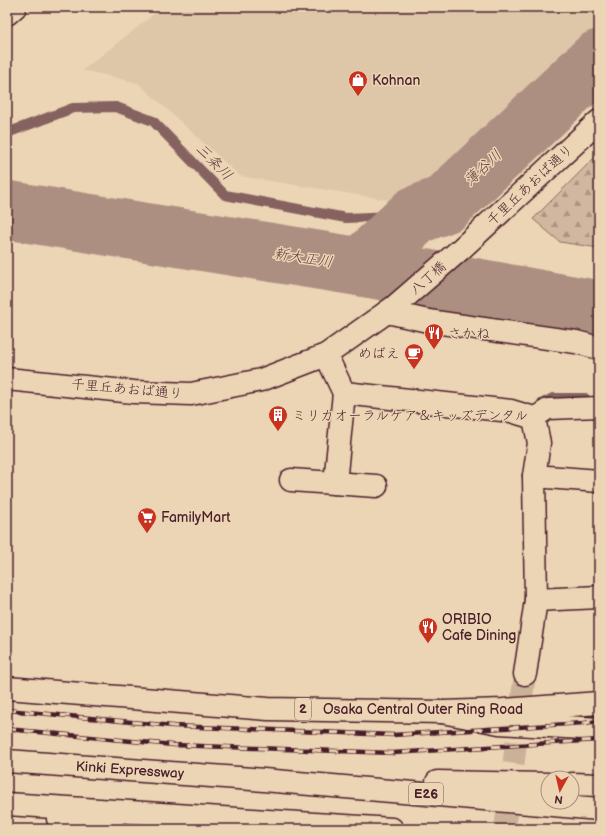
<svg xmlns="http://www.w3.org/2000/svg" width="606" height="836" viewBox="0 0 606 836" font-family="'Balsamiq Sans','Klee One',sans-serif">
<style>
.built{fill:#dec6a9}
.forest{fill:url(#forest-firs);stroke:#8e6b65}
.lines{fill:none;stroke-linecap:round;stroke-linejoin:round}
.stream{stroke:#85625f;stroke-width:10}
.river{stroke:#ad8f81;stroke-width:59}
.minor-tunnel{stroke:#ccb199;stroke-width:22;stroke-dasharray:22 11;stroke-linecap:butt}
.service-casing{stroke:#4a1f2b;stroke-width:23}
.minor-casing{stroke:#4a1f2b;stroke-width:25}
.tertiary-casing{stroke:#4a1f2b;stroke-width:25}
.primary-casing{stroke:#4a1f2b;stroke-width:25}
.motorway-casing{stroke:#4a1f2b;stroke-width:25}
.service{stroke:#ecd5b5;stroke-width:20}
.minor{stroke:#ecd5b5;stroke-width:22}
.tertiary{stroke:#ecd5b5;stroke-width:22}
.primary{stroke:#ecd5b5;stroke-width:22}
.motorway{stroke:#ecd5b5;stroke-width:22}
.rail-casing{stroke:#4a1f2b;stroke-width:4.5}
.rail{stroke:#ecd5b5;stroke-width:3;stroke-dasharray:9;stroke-linecap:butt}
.labels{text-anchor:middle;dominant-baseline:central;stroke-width:3;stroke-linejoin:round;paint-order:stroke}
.shield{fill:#ecd5b5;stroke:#7b5654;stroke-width:1}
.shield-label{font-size:13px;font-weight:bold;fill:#4a1f2b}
.poi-label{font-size:14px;fill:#4a1f2b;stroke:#ecd5b5;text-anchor:start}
.street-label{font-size:14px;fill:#4a1f2b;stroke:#ecd5b5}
.water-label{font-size:15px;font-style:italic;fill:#633b40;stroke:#ecd5b5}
</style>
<defs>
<pattern id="forest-firs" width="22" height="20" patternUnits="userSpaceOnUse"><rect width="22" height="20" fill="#d1b79f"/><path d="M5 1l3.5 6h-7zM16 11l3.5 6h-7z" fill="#ac9482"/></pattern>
</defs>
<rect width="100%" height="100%" fill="#ecd5b5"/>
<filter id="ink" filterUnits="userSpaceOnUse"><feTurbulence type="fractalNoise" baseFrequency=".025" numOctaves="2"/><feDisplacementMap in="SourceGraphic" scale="8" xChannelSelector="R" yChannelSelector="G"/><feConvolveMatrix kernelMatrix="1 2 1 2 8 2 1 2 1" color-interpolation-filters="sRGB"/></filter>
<g filter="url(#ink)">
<path class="built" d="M163,7H599V27L417,190L389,200L240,176L138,83L83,70Z"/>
<path class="forest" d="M599,153V248L560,242L533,219Z"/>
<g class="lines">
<g class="stream">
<path d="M7,133L73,108L116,107L153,121L225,195L346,218L416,215"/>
<path d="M541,404L553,398H585"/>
</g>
<g class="river">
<path d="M7,210L361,267L599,310"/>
<path d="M361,267L416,215L445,204L599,59"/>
</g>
<path class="minor-tunnel" d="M505,829L525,674"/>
<g class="service-casing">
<path id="service" d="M534,418L548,409L599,407"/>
</g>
<g class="minor-casing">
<g id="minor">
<path d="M7,14L15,7"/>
<path d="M387,312L428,321L576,342L599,348"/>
<path d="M326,355L344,393L511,411L534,418L539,443L534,476L536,600L525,674"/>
<path d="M534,476L599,481"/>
<path d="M291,480L376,486"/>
<path d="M335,483L344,393"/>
<path d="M536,600L599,597"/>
</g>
</g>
<g class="tertiary-casing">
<path id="tertiary" d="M7,379L134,392L191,394L261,380L326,355L394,307L462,248L599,121"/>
</g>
<g class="primary-casing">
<path id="primary" d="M7,688L268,709L442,712L503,710L599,703"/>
</g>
<g class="motorway-casing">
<g id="motorway">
<path d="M442,712L499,723L599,729"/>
<path d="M7,761L252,779L599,809"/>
<path d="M437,782L548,784"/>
<path d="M572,784L599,785"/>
<path d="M7,804L392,829"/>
<path d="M58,819L114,829"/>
</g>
</g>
<use href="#service" class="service"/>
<use href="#minor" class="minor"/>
<use href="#tertiary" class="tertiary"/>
<use href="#primary" class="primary"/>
<use href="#motorway" class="motorway"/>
<g class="rail-casing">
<g id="rail">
<path d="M7,710L173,726L393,735L584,723L599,721"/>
<path d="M7,729L173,745L393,753L599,740"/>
</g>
</g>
<use href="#rail" class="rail"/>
</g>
</g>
<defs>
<g id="shop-pin" transform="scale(1)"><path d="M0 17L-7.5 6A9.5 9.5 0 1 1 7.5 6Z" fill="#c8321e" stroke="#ecd5b5"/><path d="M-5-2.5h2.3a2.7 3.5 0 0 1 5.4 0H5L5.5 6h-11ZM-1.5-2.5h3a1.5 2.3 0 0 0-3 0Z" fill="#fff"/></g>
<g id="restaurant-pin" transform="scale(1)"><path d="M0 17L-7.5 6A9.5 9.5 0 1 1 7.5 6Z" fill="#c8321e" stroke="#ecd5b5"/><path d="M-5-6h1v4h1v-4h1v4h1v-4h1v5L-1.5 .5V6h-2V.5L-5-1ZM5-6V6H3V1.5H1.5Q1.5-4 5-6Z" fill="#fff"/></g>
<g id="cafe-pin" transform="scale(1)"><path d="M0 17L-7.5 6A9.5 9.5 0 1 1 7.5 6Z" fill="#c8321e" stroke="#ecd5b5"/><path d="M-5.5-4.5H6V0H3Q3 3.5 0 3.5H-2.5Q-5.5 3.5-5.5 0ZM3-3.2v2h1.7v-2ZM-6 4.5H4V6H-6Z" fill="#fff"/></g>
<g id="building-pin" transform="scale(1)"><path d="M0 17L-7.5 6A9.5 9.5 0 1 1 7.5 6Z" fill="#c8321e" stroke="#ecd5b5"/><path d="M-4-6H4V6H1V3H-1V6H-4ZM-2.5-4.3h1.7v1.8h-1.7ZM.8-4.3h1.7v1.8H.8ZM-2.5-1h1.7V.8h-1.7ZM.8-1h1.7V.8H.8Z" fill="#fff"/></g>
<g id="supermarket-pin" transform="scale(1)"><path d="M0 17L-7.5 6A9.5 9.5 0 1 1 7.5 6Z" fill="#c8321e" stroke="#ecd5b5"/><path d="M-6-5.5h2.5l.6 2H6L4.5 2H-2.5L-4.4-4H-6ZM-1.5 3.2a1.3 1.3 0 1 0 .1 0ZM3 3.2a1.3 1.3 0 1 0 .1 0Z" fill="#fff"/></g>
</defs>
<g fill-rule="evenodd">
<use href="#shop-pin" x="358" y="80"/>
<use href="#restaurant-pin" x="434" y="333"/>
<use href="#cafe-pin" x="414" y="353"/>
<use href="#building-pin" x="278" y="415"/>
<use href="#supermarket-pin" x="147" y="517"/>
<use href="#restaurant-pin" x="428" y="627"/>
</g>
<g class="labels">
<g class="shield">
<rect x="295" y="698" width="16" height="22" rx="3"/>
<rect x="409" y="783" width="34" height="22" rx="3"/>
</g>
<g class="shield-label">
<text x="303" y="709">2</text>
<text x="426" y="794">E26</text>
</g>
<g class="poi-label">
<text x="372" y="80">Kohnan</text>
<text x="448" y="333">さかね</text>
<text x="400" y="353" text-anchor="end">めばえ</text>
<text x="292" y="415">ミリカオーラルケア＆キッズデンタル</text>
<text x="161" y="517">FamilyMart</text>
<text x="442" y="619">ORIBIO<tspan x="442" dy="16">Cafe Dining</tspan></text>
</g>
<g class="street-label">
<text transform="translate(530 185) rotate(-43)">千里丘あおば通り</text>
<text transform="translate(428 278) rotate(-41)">八丁橋</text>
<text transform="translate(127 389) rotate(5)">千里丘あおば通り</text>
<text x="423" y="709">Osaka Central Outer Ring Road</text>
<text transform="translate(130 770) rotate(4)">Kinki Expressway</text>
</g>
<g class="water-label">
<text transform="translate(214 162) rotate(45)">三条川</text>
<text transform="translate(483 168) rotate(-43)">薄谷川</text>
<text transform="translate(303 258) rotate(9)">新大正川</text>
</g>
</g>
<rect width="606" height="836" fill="none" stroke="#ecd5b5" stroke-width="24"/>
<rect x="12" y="12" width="582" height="812" fill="none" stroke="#4a1f2b" stroke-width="1.5" filter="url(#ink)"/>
<g transform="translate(560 790) rotate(188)"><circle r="19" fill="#ecd5b5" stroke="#ab8c7e"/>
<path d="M0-3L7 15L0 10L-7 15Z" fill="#c8321e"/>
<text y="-6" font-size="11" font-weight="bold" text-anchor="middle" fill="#4a1f2b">N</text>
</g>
</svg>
